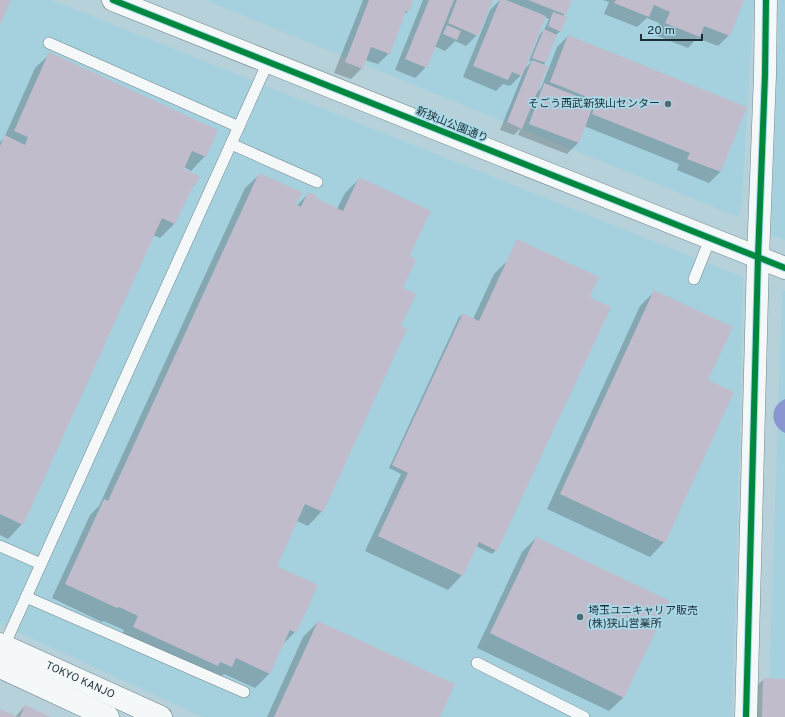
<svg xmlns="http://www.w3.org/2000/svg" width="785" height="717" viewBox="0 0 785 717" font-family="Overpass,'Noto Sans JP',sans-serif">
<style>
.built{fill:#a5d1df}
.water{fill:#8a96d2}
.shadow{fill:#0003;fill-rule:evenodd}
.building{fill:#c0bccb}
.lines{fill:none;stroke-linecap:round;stroke-linejoin:round}
.service-casing{stroke:#72878e;stroke-width:12}
.tertiary-casing{stroke:#72878e;stroke-width:23}
.trunk-casing{stroke:#72878e;stroke-width:23}
.service{stroke:#f4f8f9;stroke-width:11}
.tertiary{stroke:#f4f8f9;stroke-width:22}
.trunk{stroke:#f4f8f9;stroke-width:22}
.cycleway-casing{stroke:#a9d9e8;stroke-width:8}
.cycleway{stroke:#00873e;stroke-width:6}
.poi-dot{fill:#52686f;stroke:#a9d9e8;stroke-width:1.5}
.labels{text-anchor:middle;dominant-baseline:central;stroke-width:3.5;stroke-linejoin:round;paint-order:stroke}
.poi-label{font-size:11px;fill:#1c2f35;stroke:#a9d9e8;text-anchor:end}
.street-label{font-size:11px;fill:#1c2f35;stroke:#a9d9e8}
</style>
<rect width="100%" height="100%" fill="#b7d1da"/>
<g class="built">
<path d="M0,0H52L743,277L741,392L732,717H203L0,624Z"/>
<path d="M205,0H754L742,202L738,217Z"/>
<path d="M779,0H785V240L771,235Z"/>
<path d="M782,290L785,291V717H768Z"/>
</g>
<path class="water" d="M785,399V433C770,426 769,406 785,399Z"/>
<g class="shadow">
<path d="M363,0H412L408,11L404,15L389,53L378,64L365,60L362,68L351,79L334,73Z"/>
<path d="M423,0H492L477,35L466,46L455,41L445,51L434,46L426,67L415,78L395,70Z"/>
<path d="M500,0H571L563,17L560,31L556,35L545,63L543,65L535,94L541,88L557,47L568,36L746,108L720,172L709,183L677,170L679,164L584,126L578,143L567,154L518,135L521,128L514,135L500,130L523,73L510,86L503,84L496,91L463,77L490,10ZM545,17L549,19L544,30L540,34L529,61L531,62L523,71Z"/>
<path d="M603,0H743L729,35L718,46L697,38L688,48L655,35L659,23L647,18L637,27L604,14L609,2Z"/>
<path d="M50,54L205,156L191,171L184,167L182,170L195,184L190,189L175,223L160,238L153,235L22,524L8,539L0,535V142L4,138L35,68Z"/>
<path d="M260,174L293,209L308,194L315,199L337,209L345,193L359,179L409,255L401,289L400,327L322,511L308,526L297,521L276,567L295,632L282,645L269,674L255,688L224,674L216,681L119,641L124,630L104,621L102,622L52,598L90,515L99,506L245,188Z"/>
<path d="M518,240L588,296L496,550L492,554L476,546L462,575L448,590L365,551L401,474L389,468L459,317L463,314L473,319L494,274L505,263L507,264L517,243H515Z"/>
<path d="M654,292L664,542L650,557L547,509L640,306Z"/>
<path d="M536,538L624,697L609,711L477,648L522,552Z"/>
<path d="M318,622L439,717H267L303,637Z"/>
<path d="M764,679L785,680V717H752V690Z"/>
<path d="M25,706L49,717H0V710L15,717Z"/>
</g>
<g class="building">
<path d="M0,0H11L0,25Z"/>
<path d="M369,0H413L409,11H406L390,54L371,47L363,69L345,62Z"/>
<path d="M429,0H454L427,68L405,59Z"/>
<path d="M457,0H493L478,36L448,23Z"/>
<path d="M500,0H506L546,16L522,76L512,72L508,80L473,66Z"/>
<path d="M528,0H572L566,15Z"/>
<path d="M616,0H744L730,36L704,26L700,37L665,23L670,12L654,5L649,17L614,3Z"/>
<path d="M553,12L567,17L561,32L548,26Z"/>
<path d="M447,25L461,31L457,40L443,34Z"/>
<path d="M544,29L557,35L546,63L532,58Z"/>
<path d="M568,35L747,107L721,172L687,159L690,153L592,114L597,101L550,82Z"/>
<path d="M49,52L218,130L206,157L192,151L184,169L200,176L196,185L194,184L175,224L162,218L23,525L0,514V146L5,135L25,145L28,137L14,131Z"/>
<path d="M532,60L548,66L522,129L507,122Z"/>
<path d="M544,83L594,103L579,143L529,124Z"/>
<path d="M259,173L302,192L296,204L301,207L308,192L316,196V198L343,211L359,177L431,211L410,255L416,260L403,288L416,294L401,326L407,329L323,512L305,504L277,566L318,585L296,633L290,630L270,674L236,658L232,667L220,662L218,666L133,627L138,616L119,607L117,608L65,584L104,499L108,501Z"/>
<path d="M517,239L599,277L590,296L591,297V298L611,307L497,551L479,542L463,576L378,536L408,473L392,465L463,313L479,321Z"/>
<path d="M654,290L733,327L708,380L734,392L665,543L560,494Z"/>
<path d="M536,537L670,601L624,698L490,633Z"/>
<path d="M318,621L455,684L440,717H274Z"/>
<path d="M763,678L785,679V717H762Z"/>
<path d="M25,705L51,717H20Z"/>
<path d="M0,709L18,717H0Z"/>
</g>
<g class="lines">
<g class="service-casing">
<g id="service">
<path d="M49,43L239,127"/>
<path d="M231,144L317,182"/>
<path d="M694,279L710,239"/>
<path d="M0,546L41,564"/>
<path d="M26,597L244,692"/>
<path d="M4,646L268,62"/>
<path d="M477,663L584,717"/>
</g>
</g>
<g class="tertiary-casing">
<g id="tertiary">
<path d="M113,0L785,268"/>
<path d="M746,717L758,258L765,75L766,0"/>
</g>
</g>
<g class="trunk-casing">
<g id="trunk">
<path id="s1" d="M0,644L161,717"/>
<path d="M0,667L108,717"/>
</g>
</g>
<use href="#service" class="service"/>
<use href="#tertiary" class="tertiary"/>
<use href="#trunk" class="trunk"/>
<g class="cycleway-casing">
<g id="cycleway">
<path d="M113,0L785,268"/>
<path d="M746,717L758,258L765,75L766,0"/>
</g>
</g>
<use href="#cycleway" class="cycleway"/>
</g>
<g class="poi-dot">
<circle cx="668" cy="104" r="4"/>
<circle cx="580" cy="617" r="4"/>
</g>
<g class="labels">
<g class="poi-label">
<text x="660" y="104">そごう西武新狭山センター</text>
<text x="588" y="611" text-anchor="start">埼玉ユニキャリア販売<tspan x="588" dy="13">(株)狭山営業所</tspan></text>
</g>
<g class="street-label">
<text transform="translate(452 125) rotate(22)">新狭山公園通り</text>
<text stroke="none"><textPath href="#s1" startOffset="88">TOKYO KANJO</textPath></text>
</g>
</g>
<path d="M641 34v6h61v-6" fill="none" stroke="#1c2f35" stroke-width="2"/>
<text x="647" y="34" font-size="12" fill="#1c2f35" stroke="#a9d9e8" stroke-width="3" paint-order="stroke">20 m</text>
</svg>
